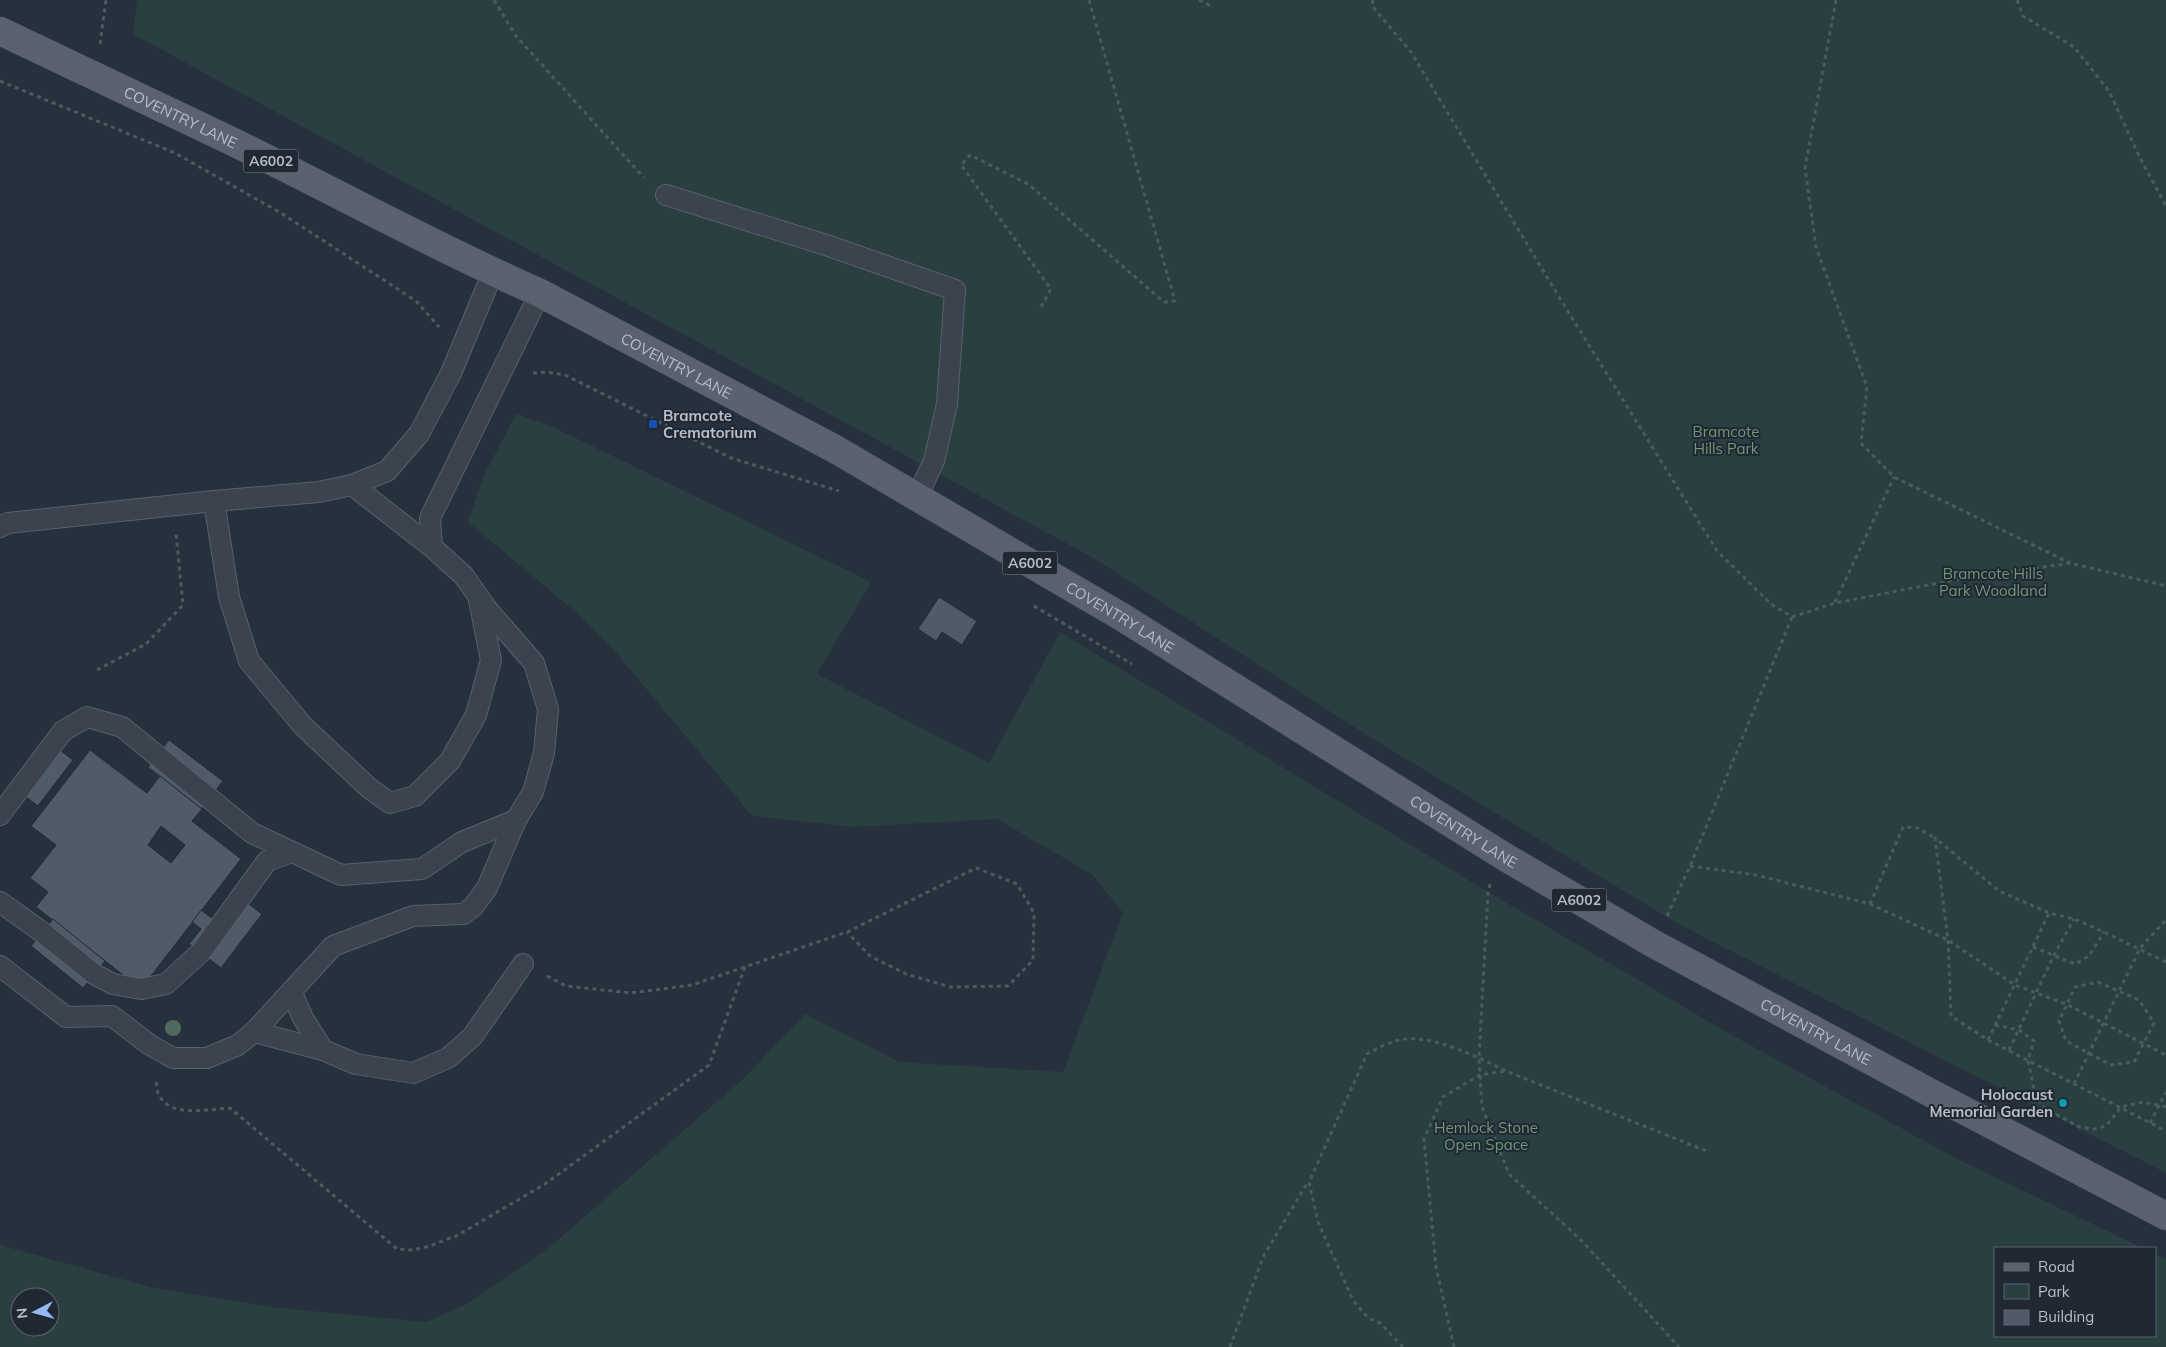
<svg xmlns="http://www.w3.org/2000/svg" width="2166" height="1347" viewBox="0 0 2166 1347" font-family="Mulish,sans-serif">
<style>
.green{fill:#2a3f40;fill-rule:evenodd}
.building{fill:#505a68;stroke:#212a35;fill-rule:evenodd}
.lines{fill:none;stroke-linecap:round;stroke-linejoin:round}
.service-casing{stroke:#58616c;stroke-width:22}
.primary-casing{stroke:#444c57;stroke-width:29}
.path{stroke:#495c5e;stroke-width:3;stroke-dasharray:4 4;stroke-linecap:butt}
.service{stroke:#3b434e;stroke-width:20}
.primary{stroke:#59626e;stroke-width:28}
.tree{fill:#4f6a5e}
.transit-dot{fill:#1a4fb4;stroke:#1f2833;stroke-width:2}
.culture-dot{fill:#0f9aa8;stroke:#1f2833;stroke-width:2}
.labels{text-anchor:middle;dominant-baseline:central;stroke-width:4;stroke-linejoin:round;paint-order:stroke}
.shield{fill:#1f2833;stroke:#89919c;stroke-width:1}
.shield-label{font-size:14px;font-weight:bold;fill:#b7bec9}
.street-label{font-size:15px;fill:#b7bec9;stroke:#1f2833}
.poi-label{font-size:15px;font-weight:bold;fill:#b7bec9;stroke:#1f2833;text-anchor:start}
.park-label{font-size:15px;fill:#709878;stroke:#1f2833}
</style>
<rect width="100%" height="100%" fill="#27313e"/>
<g class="green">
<path d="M137,0H2166V1173L1682,926L1365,734L1095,559L133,34Z"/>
<path d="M516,414L551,426L871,582L817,674L989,763L1060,632L1488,892L1730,1034L1959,1160L2143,1248H1995V1336H2155V1254L2166,1259V1347H0V1245L154,1288L279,1308L426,1322L467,1304L545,1251L742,1080L805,1014L899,1062L1063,1072L1123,913L1093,875L997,819L853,827L752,816L619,656L577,613L468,522L483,477ZM20,1297H50V1327H20Z"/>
</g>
<g class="building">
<path d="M939,597L977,621L962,645L942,632L936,641L918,629Z"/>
<path d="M169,740L223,781L202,809L148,767Z"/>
<path d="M48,741L73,760L38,806L13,787Z"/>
<path d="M90,750L147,793L160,776L202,809L192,821L241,859L141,989L36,907L48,892L30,878L56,845L31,826ZM161,826L185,845L171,863L148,845Z"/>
<path d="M233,892L262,914L221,968L189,944L201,929L192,922L201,910L213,919Z"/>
<path d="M53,919L105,961L83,988L31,946Z"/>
</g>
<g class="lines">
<g class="service-casing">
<g id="service">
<path d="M666,195L829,246L955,290L947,404L934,461L917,497"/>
<path d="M214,501L229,597L249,661L303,726L369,788L390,803L415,796L450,761L476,715L491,660L479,600"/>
<path d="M0,527L8,523L214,501L319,492L352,485L387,471L419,434L451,373L493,272"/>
<path d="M432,547L430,518L540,293"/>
<path d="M0,815L63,731L87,717L122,727L252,833L341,875L422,869L462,842L516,820"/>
<path d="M0,902L42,932L94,974L113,984L141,989L166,984L201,952L267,861L292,852"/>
<path d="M0,966L66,1017L112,1016L150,1045L173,1058H207L238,1045L254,1032L333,946L413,916L463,914L473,907L487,888L516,820L533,792L544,753L548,709L534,663L487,609L464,576L432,547L352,485"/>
<path d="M291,991L303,1018L323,1050"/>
<path d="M254,1032L323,1050L356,1064L413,1073L448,1058L472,1037L523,964"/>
</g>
</g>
<g class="primary-casing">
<g id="primary">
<path id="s1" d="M0,31C75,67 150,102 225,138C331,189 433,246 540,293L835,449L1122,617L1505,857L1654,944L1929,1092L2166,1216"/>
</g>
</g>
<g class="path">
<path d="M494,0L516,36L644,178"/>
<path d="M1199,0L1209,5V0"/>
<path d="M1373,0L1372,6L1411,52L1559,297L1717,551L1771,604L1792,617"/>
<path d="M1836,0L1805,168L1816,247L1867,387L1861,443L1894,477L2070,563"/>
<path d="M2017,0L2023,16L2074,47L2109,91L2140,158L2166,206"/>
<path d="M100,44L106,0"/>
<path d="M0,81L175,153L281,213L416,301L439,327"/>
<path d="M1041,307L1051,289L961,165L970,155L1028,184L1164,302L1175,301L1089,0"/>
<path d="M533,373L547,372L565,375L731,458L839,491"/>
<path d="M1835,602L1894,477"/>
<path d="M1034,606L1132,664"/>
<path d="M1792,617L1835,603L1954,580L2070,563L2166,586"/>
<path d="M97,670L146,644L183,605L176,533"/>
<path d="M1690,866L1756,875L1870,904L1948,940L2015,985L2066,1004L2166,1055"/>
<path d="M1490,884L1488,892L1479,1057L1482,1107L1509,1174L1581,1240L1679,1347"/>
<path d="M1870,904L1903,827L1918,828L1935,838"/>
<path d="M1667,916L1690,866L1792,617"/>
<path d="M2033,947L2075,964L2089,956L2104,932"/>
<path d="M2166,962L2104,932L2074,919L2049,913L1999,891L1935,838L1948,940L1951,1016L1988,1040L2166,1131"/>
<path d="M547,976L566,986L631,993L692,985L847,932L976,868L1017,884L1034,913L1033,960L1008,986L950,987L906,974L870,956L847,932"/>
<path d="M2098,982L2139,1000L2154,1023L2134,1062L2111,1065L2066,1041L2059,1021L2075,987Z"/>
<path d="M1995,1025L2019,1030L2034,1041L2028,1060L2035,1094L2043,1107L2079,1127L2094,1129L2106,1126L2121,1107L2143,1102L2166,1107"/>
<path d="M1988,1040L2049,913"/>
<path d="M2009,1050L2054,955L2074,919"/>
<path d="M156,1082C157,1087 157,1093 160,1097C173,1118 209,1109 230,1108L397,1249L413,1250L430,1246L458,1235L545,1184L709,1065L745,967"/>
<path d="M2074,1084L2140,948L2166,920"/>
<path d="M2150,1123L2166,1092"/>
<path d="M1230,1347L1263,1257L1308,1182"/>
<path d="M1403,1347L1380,1323L1368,1318L1353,1300L1318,1222L1309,1182L1367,1054C1376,1049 1386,1044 1395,1041C1427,1031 1478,1057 1506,1071L1709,1152"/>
<path d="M1454,1347L1436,1267L1424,1139L1443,1097L1480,1075L1506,1071"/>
</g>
<use href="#service" class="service"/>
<use href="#primary" class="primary"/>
</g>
<circle class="tree" cx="173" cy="1028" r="8"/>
<rect class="transit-dot" x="648" y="419" width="10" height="10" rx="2.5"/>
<circle class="culture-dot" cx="2063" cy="1103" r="5"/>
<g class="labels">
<g class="shield">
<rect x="243.5" y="149.5" width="55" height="23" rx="4"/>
<rect x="1002.5" y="551.5" width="55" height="23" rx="4"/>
<rect x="1551.5" y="888.5" width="55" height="23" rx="4"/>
</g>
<g class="shield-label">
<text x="271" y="161">A6002</text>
<text x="1030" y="563">A6002</text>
<text x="1579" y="900">A6002</text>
</g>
<g class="street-label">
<text stroke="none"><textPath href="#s1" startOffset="200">COVENTRY LANE</textPath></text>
<text stroke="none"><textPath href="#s1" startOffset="755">COVENTRY LANE</textPath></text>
<text stroke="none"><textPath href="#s1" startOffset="1265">COVENTRY LANE</textPath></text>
<text stroke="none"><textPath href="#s1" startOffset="1670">COVENTRY LANE</textPath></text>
<text stroke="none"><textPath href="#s1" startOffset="2075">COVENTRY LANE</textPath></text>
</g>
<g class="poi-label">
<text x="663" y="415">Bramcote<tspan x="663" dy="17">Crematorium</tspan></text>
<text x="2053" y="1094" text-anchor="end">Holocaust<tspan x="2053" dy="17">Memorial Garden</tspan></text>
</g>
<g class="park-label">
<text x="1726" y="431">Bramcote<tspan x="1726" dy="17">Hills Park</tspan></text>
<text x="1993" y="573">Bramcote Hills<tspan x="1993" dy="17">Park Woodland</tspan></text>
<text x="1486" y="1127">Hemlock Stone<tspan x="1486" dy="17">Open Space</tspan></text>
</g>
</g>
<rect x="1994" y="1247" width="162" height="90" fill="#1f2833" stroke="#5c646f"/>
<rect x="2004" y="1263" width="25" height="8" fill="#59626e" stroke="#5c646f"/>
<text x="2038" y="1272" font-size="15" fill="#b7bec9">Road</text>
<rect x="2004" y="1284" width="25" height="15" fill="#2a3f40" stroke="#5c646f"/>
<text x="2038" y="1297" font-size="15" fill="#b7bec9">Park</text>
<rect x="2004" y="1310" width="25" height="15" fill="#505a68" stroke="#5c646f"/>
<text x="2038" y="1322" font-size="15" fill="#b7bec9">Building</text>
<g transform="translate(35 1312) rotate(264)"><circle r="24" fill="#1f2833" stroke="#5c646f"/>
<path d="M0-4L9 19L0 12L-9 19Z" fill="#94baf1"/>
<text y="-8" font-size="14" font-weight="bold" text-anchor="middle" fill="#b7bec9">N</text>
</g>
</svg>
